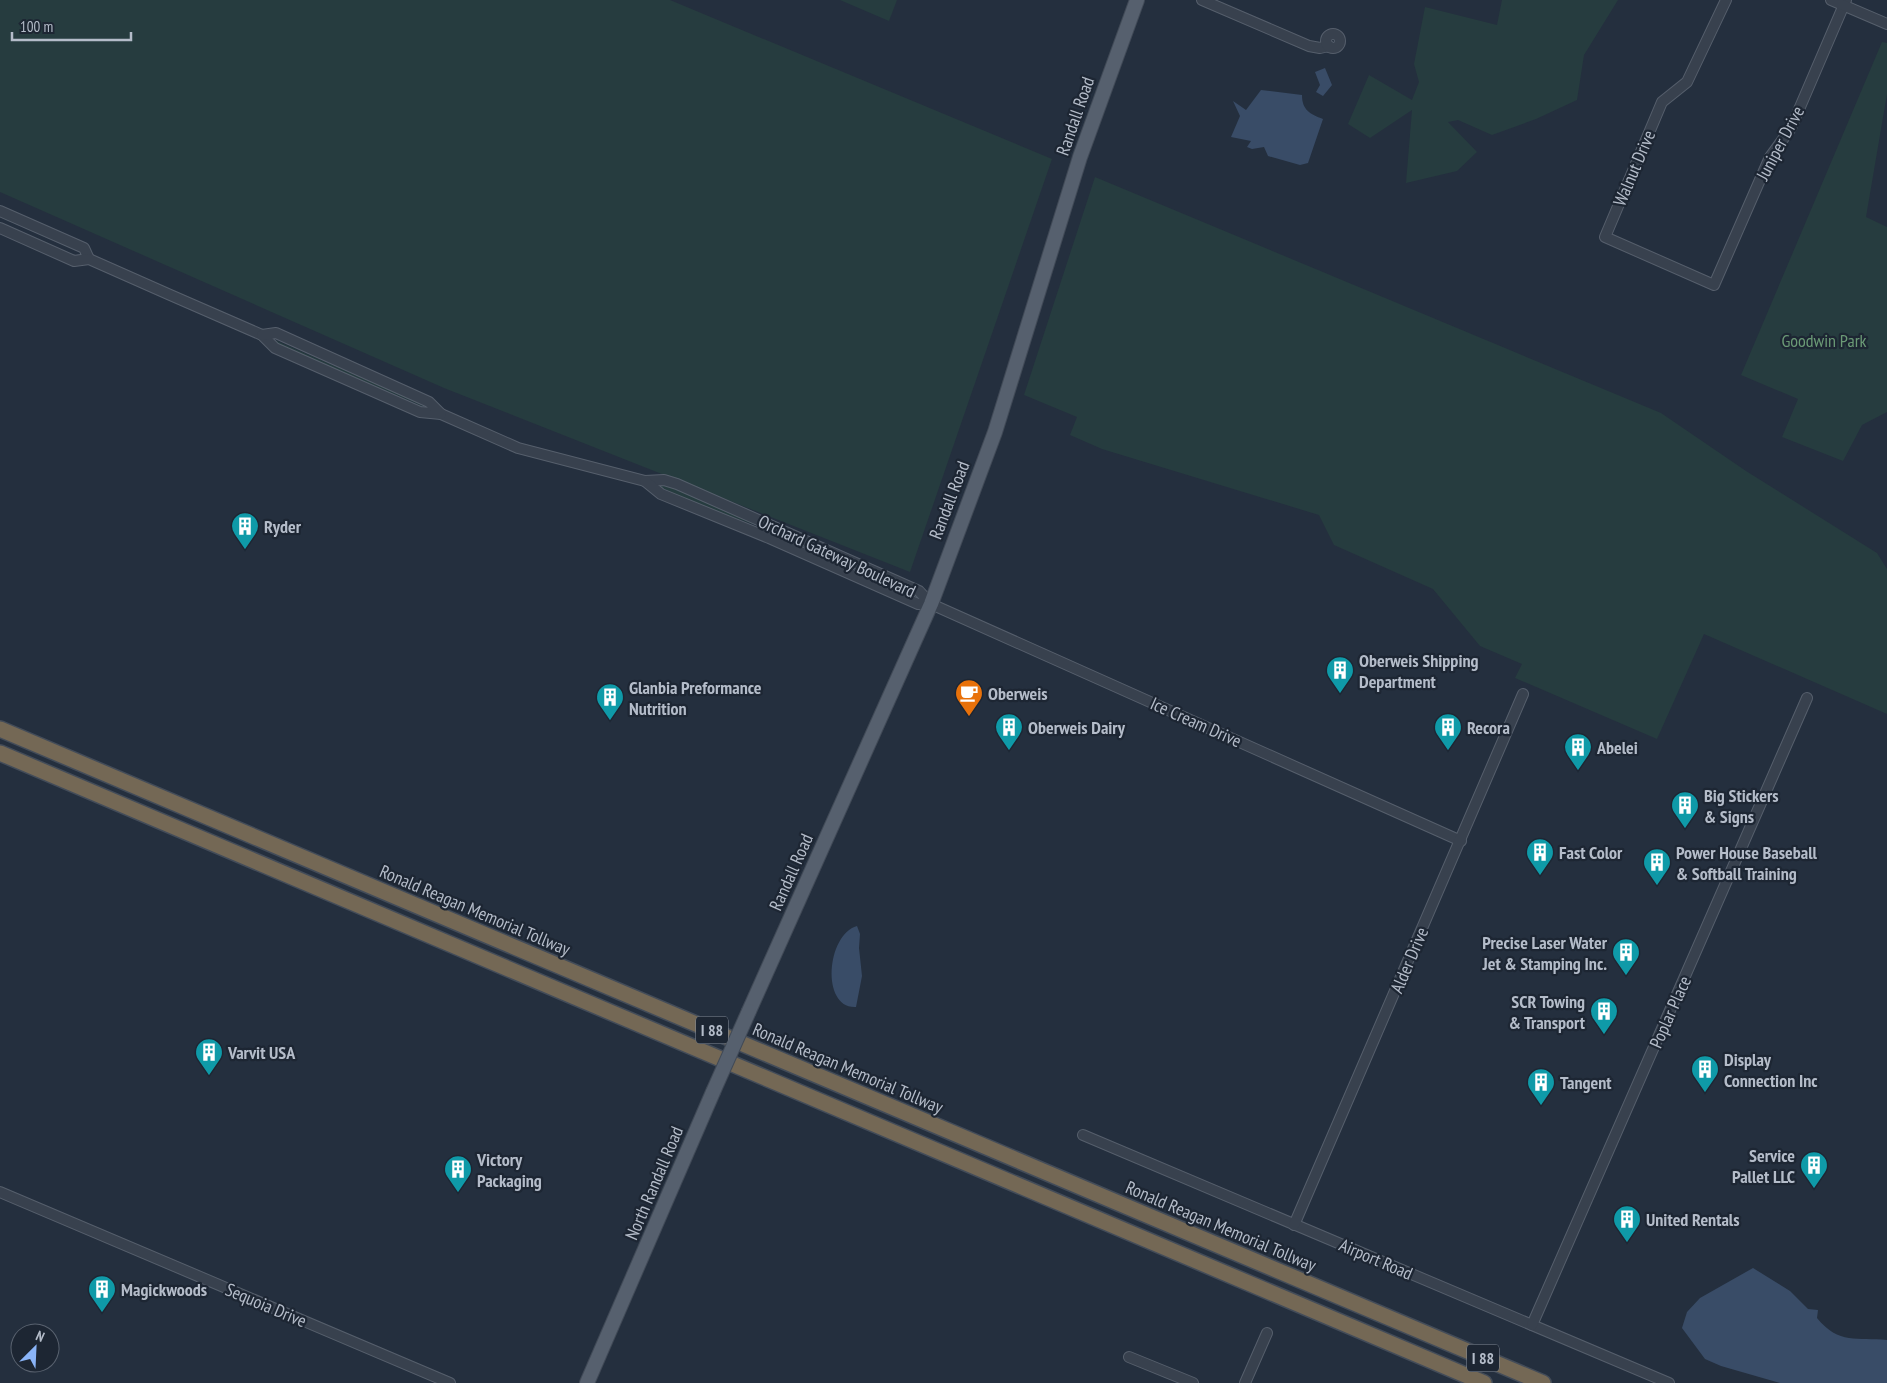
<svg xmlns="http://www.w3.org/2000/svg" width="1887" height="1383" viewBox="0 0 1887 1383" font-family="'PT Sans Narrow',sans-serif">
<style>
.green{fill:#263c3f}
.water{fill:#394c67}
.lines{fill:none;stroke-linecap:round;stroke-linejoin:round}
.minor-casing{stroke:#565f6c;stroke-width:12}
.major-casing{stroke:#414a57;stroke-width:16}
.highway-casing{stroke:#434c59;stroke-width:18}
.minor{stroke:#38414e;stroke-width:10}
.major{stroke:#56606e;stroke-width:14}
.highway{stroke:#746855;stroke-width:15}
.major-bridge-casing{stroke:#414a57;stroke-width:16;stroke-linecap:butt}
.major-bridge{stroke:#56606e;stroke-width:14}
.labels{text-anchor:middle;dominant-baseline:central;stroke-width:4.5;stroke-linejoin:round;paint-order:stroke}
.shield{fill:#1d2633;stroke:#878f9c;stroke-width:1}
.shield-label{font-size:16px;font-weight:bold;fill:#b4bcc9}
.street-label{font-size:18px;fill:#b4bcc9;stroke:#1d2633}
.park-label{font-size:18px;fill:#6b9a76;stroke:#1d2633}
.poi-label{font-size:18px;font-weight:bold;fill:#b4bcc9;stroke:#1d2633;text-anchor:start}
</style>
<rect width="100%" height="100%" fill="#242f3e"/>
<g class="green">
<path d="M0,0H670L1052,159L910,572L444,388L0,192Z"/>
<path d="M840,0H897L889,21Z"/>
<path d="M1502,0H1618L1584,55L1577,100L1536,119L1492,135L1458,120L1448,122L1477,152L1457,171L1406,183L1412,110L1370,138L1348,124L1369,75L1412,100L1419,82L1414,64L1425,7L1497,25Z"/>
<path d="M1882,42L1887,43V94L1866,217L1887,227V412L1862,425L1843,461L1782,437L1798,399L1741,375Z"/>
<path d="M1095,177L1661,413L1746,471L1877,553L1887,569V714L1704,634L1657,739L1515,678L1522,664L1480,646L1433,589L1334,545L1319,515L1102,449L1070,435L1077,417L1024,395Z"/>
<path d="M270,338L435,410L434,411L268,340Z"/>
<path d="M653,484L675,488L765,528L712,510Z"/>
</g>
<g class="water">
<path d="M1325,68L1332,85L1323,96L1316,92L1320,85L1315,72Z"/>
<path d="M1261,90L1302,95C1302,110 1310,114 1323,119L1308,163L1300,165L1268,156L1264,147L1252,149L1247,147L1251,141L1231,137L1240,116L1233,101L1246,110Z"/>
<path d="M857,926L860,934L859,948L862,976L856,1007C821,1009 826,935 857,926Z"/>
<path d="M1753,1268L1790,1291L1808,1309L1818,1310L1817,1318C1839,1345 1857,1337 1887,1340V1383H1780L1721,1366L1705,1359L1682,1328L1687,1312L1700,1298Z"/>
</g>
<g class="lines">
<g class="minor-casing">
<g id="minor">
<path d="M1202,0L1309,46L1320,48L1329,46"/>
<path d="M1726,0L1687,82L1662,102L1605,237L1714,285L1770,157L1791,128L1846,0"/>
<path d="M1831,0L1887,24"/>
<circle cx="1333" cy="41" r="7"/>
<path d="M0,211L84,248L89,259"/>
<path d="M0,228L74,261L89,259L168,294L262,335L275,348L420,412L441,414L518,448L645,481L664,480L677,484L919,591L931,604"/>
<path d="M262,335L276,333L429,402L441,414"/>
<path d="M645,481L661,494L769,538L918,604H931L1461,841"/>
<path d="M1083,1135L1669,1383"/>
<path d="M0,1192L450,1383"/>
<path d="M1294,1225L1523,694"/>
<path d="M1532,1325L1807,698"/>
<path d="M1129,1357L1193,1383"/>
<path d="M1245,1383L1267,1333"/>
</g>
</g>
<g class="major-casing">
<g id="major">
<path d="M749,1011L931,604L995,432L1080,157L1137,0"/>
<path d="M587,1383L713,1092"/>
</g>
</g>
<g class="highway-casing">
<g id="highway">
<path d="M0,729L1543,1383"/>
<path d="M0,753L1484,1383"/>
</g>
</g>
<use href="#minor" class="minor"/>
<use href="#major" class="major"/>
<use href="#highway" class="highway"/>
<g class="major-bridge-casing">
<path id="major-bridge" d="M713,1092L749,1011"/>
</g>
<use href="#major-bridge" class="major-bridge"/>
</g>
<defs>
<g id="building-pin" transform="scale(1.4375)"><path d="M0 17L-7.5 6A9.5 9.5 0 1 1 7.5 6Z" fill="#0f9aa8" stroke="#1d2633"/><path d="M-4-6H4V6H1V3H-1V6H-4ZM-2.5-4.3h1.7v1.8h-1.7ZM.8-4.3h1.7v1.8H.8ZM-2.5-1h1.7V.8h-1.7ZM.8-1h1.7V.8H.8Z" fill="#fff"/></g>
<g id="cafe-pin" transform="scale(1.4375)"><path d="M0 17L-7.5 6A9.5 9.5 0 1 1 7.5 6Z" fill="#e8710a" stroke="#1d2633"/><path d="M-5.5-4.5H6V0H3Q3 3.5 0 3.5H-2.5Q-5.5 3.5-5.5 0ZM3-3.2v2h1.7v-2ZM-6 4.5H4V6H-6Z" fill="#fff"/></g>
</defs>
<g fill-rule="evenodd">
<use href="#building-pin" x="245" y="526"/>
<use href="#building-pin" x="1340" y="670"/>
<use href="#cafe-pin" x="969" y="693"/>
<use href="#building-pin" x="610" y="697"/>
<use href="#building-pin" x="1009" y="727"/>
<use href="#building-pin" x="1448" y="727"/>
<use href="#building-pin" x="1578" y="747"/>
<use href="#building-pin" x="1685" y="805"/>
<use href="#building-pin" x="1540" y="852"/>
<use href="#building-pin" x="1657" y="862"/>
<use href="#building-pin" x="1626" y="952"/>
<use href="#building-pin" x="1604" y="1011"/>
<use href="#building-pin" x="209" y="1052"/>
<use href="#building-pin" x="1705" y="1069"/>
<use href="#building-pin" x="1541" y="1082"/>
<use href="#building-pin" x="1814" y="1165"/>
<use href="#building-pin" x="458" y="1169"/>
<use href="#building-pin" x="1627" y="1219"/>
<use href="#building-pin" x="102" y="1289"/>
</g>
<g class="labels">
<g class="shield">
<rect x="696" y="1016.5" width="32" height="27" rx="4"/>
<rect x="1467" y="1344.5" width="32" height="27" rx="4"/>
</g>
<g class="shield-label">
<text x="712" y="1030">I 88</text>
<text x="1483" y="1358">I 88</text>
</g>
<g class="street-label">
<text transform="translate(1075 116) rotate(-71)">Randall Road</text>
<text transform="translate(1780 143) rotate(-62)">Juniper Drive</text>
<text transform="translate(1634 168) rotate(-67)">Walnut Drive</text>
<text transform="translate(949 500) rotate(-69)">Randall Road</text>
<text transform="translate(837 556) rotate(25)">Orchard Gateway Boulevard</text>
<text transform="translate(1196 722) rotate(24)">Ice Cream Drive</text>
<text transform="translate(791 872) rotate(-66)">Randall Road</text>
<text transform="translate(475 910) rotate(23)">Ronald Reagan Memorial Tollway</text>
<text transform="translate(1409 960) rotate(-67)">Alder Drive</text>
<text transform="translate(1670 1012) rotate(-66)">Poplar Place</text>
<text transform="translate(848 1068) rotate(23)">Ronald Reagan Memorial Tollway</text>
<text transform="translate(654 1183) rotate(-67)">North Randall Road</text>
<text transform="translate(1221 1226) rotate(23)">Ronald Reagan Memorial Tollway</text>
<text transform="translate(1376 1259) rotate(23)">Airport Road</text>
<text transform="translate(266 1305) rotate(23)">Sequoia Drive</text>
</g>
<g class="park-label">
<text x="1824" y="340">Goodwin Park</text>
</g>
<g class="poi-label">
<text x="264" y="526">Ryder</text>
<text x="1359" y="660">Oberweis Shipping<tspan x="1359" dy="21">Department</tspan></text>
<text x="629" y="687">Glanbia Preformance<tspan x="629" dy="21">Nutrition</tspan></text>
<text x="988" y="693">Oberweis</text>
<text x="1028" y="727">Oberweis Dairy</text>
<text x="1467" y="727">Recora</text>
<text x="1597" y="747">Abelei</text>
<text x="1704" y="795">Big Stickers<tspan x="1704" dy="21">&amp; Signs</tspan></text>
<text x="1559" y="852">Fast Color</text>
<text x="1676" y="852">Power House Baseball<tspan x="1676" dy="21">&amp; Softball Training</tspan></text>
<text x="1607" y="942" text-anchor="end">Precise Laser Water<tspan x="1607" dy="21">Jet &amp; Stamping Inc.</tspan></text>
<text x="1585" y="1001" text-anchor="end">SCR Towing<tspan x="1585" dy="21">&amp; Transport</tspan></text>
<text x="228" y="1052">Varvit USA</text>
<text x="1724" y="1059">Display<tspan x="1724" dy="21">Connection Inc</tspan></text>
<text x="1560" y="1082">Tangent</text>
<text x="1795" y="1155" text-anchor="end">Service<tspan x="1795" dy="21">Pallet LLC</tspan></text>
<text x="477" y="1159">Victory<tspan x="477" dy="21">Packaging</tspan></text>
<text x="1646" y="1219">United Rentals</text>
<text x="121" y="1289">Magickwoods</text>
</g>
</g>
<g transform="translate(35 1348) rotate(24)"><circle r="24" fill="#1d2633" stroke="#59626f"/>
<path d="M0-4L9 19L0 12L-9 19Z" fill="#8ab4f8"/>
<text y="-8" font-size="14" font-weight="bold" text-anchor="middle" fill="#b4bcc9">N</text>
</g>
<path d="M12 32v8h119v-8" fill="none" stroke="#b4bcc9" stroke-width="2.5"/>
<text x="20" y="32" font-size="15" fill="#b4bcc9" stroke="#1d2633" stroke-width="4" paint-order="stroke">100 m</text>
</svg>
